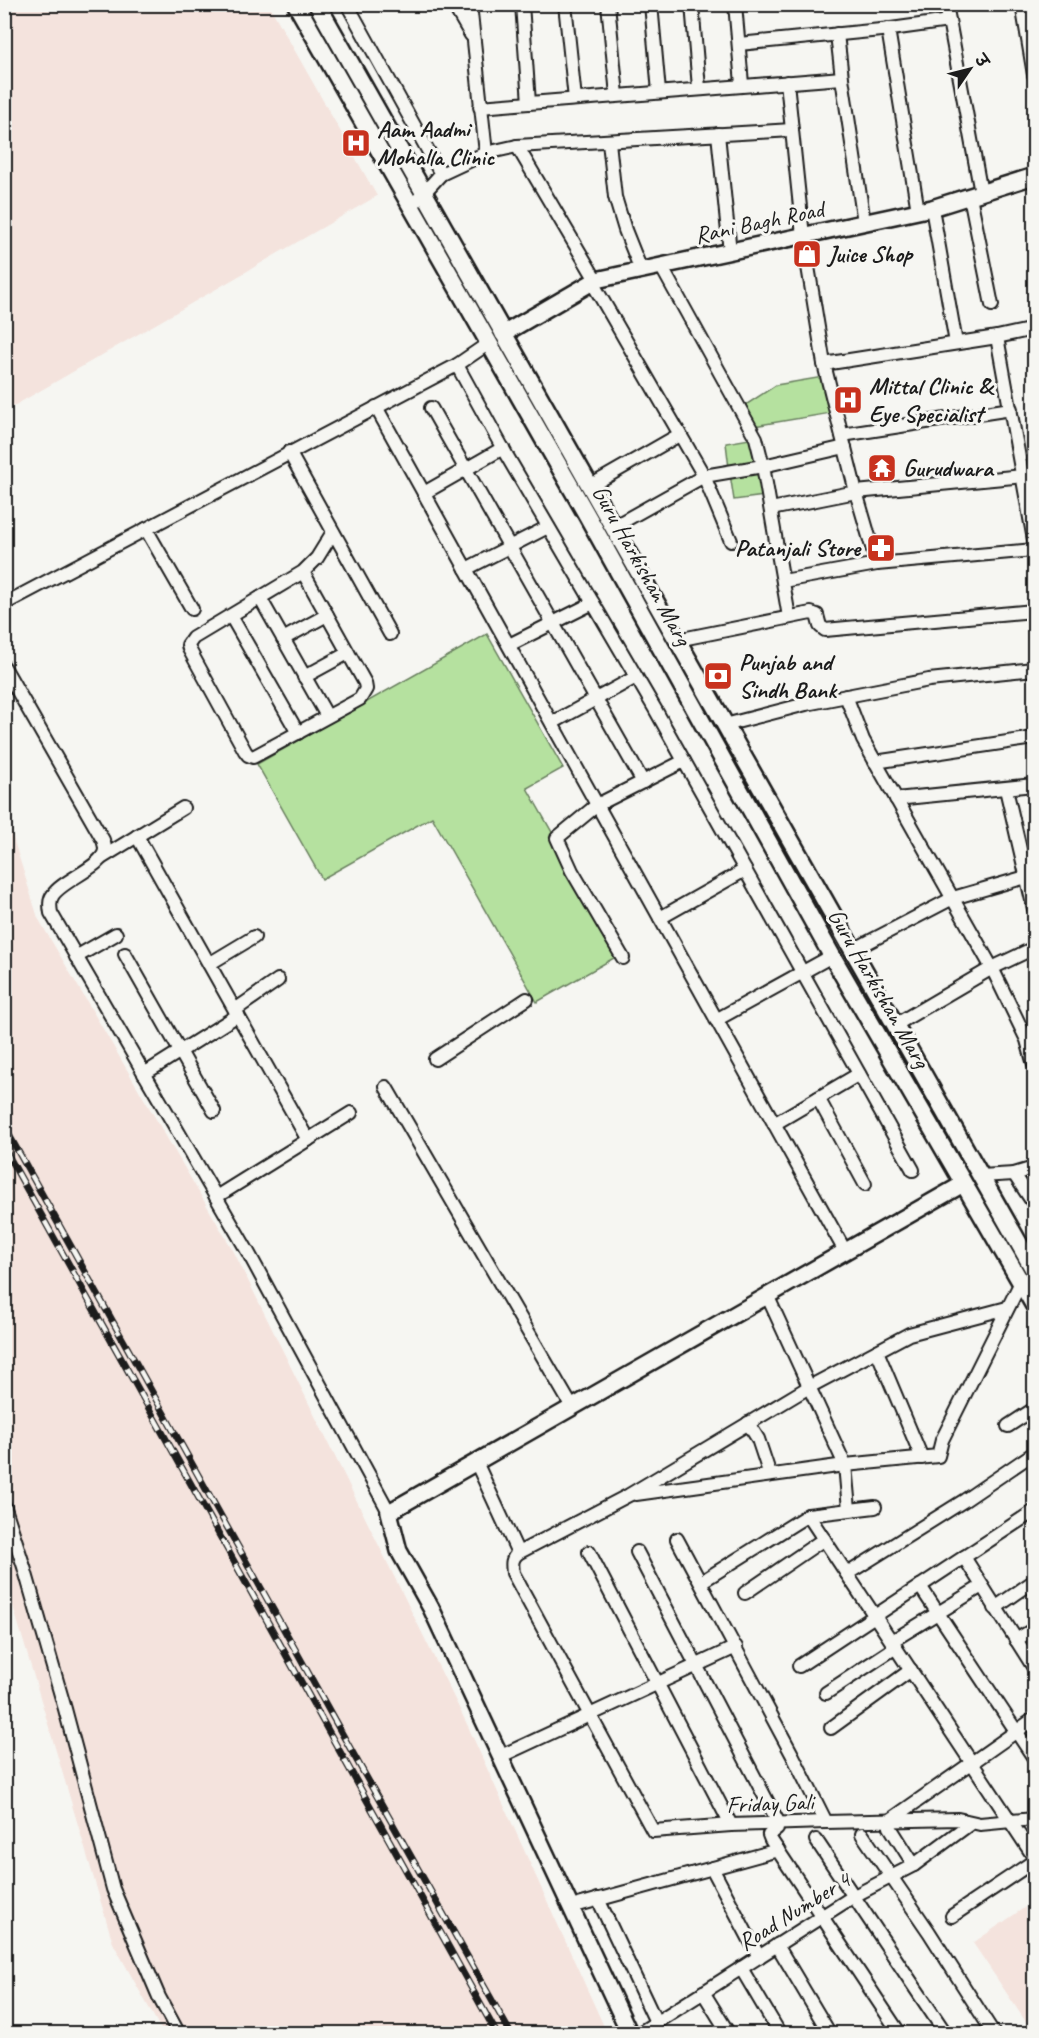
<svg xmlns="http://www.w3.org/2000/svg" width="1039" height="2038" viewBox="0 0 1039 2038" font-family="Caveat,'Playpen Sans Deva',sans-serif">
<style>
.built{fill:#f4e3dd}
.green{fill:#b5e19f;stroke:#687e5e;stroke-width:1.5}
.lines{fill:none;stroke-linecap:round;stroke-linejoin:round}
.minor-casing{stroke:#1c1c1c;stroke-width:16}
.tertiary-casing{stroke:#1c1c1c;stroke-width:20}
.secondary-casing{stroke:#1c1c1c;stroke-width:21}
.minor{stroke:#f6f6f2;stroke-width:12}
.tertiary{stroke:#f6f6f2;stroke-width:15}
.secondary{stroke:#f6f6f2;stroke-width:16}
.rail-casing{stroke:#1c1c1c;stroke-width:7}
.rail{stroke:#f6f6f2;stroke-width:4.5;stroke-dasharray:14;stroke-linecap:butt}
.labels{text-anchor:middle;dominant-baseline:central;stroke-width:6;stroke-linejoin:round;paint-order:stroke}
.poi-label{font-size:24px;font-weight:bold;fill:#1c1c1c;stroke:#f6f6f2;text-anchor:start}
.street-label{font-size:24px;fill:#1c1c1c;stroke:#f6f6f2}
</style>
<rect width="100%" height="100%" fill="#f6f6f2"/>
<filter id="ink" filterUnits="userSpaceOnUse"><feTurbulence type="fractalNoise" baseFrequency=".0167" numOctaves="2"/><feDisplacementMap in="SourceGraphic" scale="12" xChannelSelector="R" yChannelSelector="G"/><feConvolveMatrix kernelMatrix="1 2 1 2 8 2 1 2 1" color-interpolation-filters="sRGB"/></filter>
<g filter="url(#ink)">
<g class="built">
<path d="M5,4L269,5L377,196L5,411Z"/>
<path d="M4,809L38,918L234,1252L466,1722L607,2033H163L113,1943L5,1579Z"/>
<path d="M1034,1901V2034L973,1943Z"/>
</g>
<g class="green">
<path d="M823,377L831,413L754,426L744,406L776,385Z"/>
<path d="M755,438L759,464L729,468L726,443Z"/>
<path d="M760,469L764,496L734,500L730,474Z"/>
<path d="M487,634L563,768L527,788L621,954L537,1002L432,817L322,879L257,764Z"/>
</g>
<g class="lines">
<g class="minor-casing">
<g id="minor">
<path d="M347,4L441,174"/>
<path d="M453,4L471,35"/>
<path d="M522,4L529,103"/>
<path d="M565,4L575,99"/>
<path d="M608,4L617,95"/>
<path d="M651,4L659,92"/>
<path d="M692,4L699,88"/>
<path d="M735,4L742,84"/>
<path d="M946,4L981,193"/>
<path d="M1022,4L1034,75"/>
<path d="M888,29L918,211"/>
<path d="M837,34L842,78L864,222"/>
<path d="M739,44L891,29L949,21"/>
<path d="M787,82L803,236L824,364L856,492L877,564"/>
<path d="M480,107L842,78"/>
<path d="M718,134L730,252"/>
<path d="M609,142L615,197L625,230L641,270"/>
<path d="M517,146L596,280"/>
<path d="M486,153L517,146L792,130"/>
<path d="M970,196L992,305"/>
<path d="M411,207L441,174L486,153L470,4"/>
<path d="M932,208L956,343"/>
<path d="M661,266L756,438L763,466L789,617"/>
<path d="M592,282L704,476L731,541"/>
<path d="M997,337L1034,540"/>
<path d="M824,364L997,337L1034,329"/>
<path d="M457,365L507,456L655,709L913,1170"/>
<path d="M376,407L845,1251"/>
<path d="M431,408L643,782"/>
<path d="M842,435L1011,409"/>
<path d="M289,452L390,634"/>
<path d="M590,486L679,435"/>
<path d="M424,493L503,448"/>
<path d="M771,509L856,492L1034,475"/>
<path d="M613,527L704,476L763,466L845,447"/>
<path d="M146,529L192,609"/>
<path d="M466,569L548,527"/>
<path d="M303,572L365,683L366,689L360,699L253,757L248,755L245,751L189,649L188,645L193,638L303,572L317,558L333,532"/>
<path d="M783,581L877,564L1034,550"/>
<path d="M260,598L327,716"/>
<path d="M4,604L457,365L489,343"/>
<path d="M231,616L298,733"/>
<path d="M283,639L327,615"/>
<path d="M677,640L811,613L817,615L820,626L825,630L1034,611"/>
<path d="M509,645L593,603"/>
<path d="M4,667L103,840C104,843 105,846 105,849C105,866 62,880 53,895C49,900 50,907 51,913L248,1252L389,1512"/>
<path d="M304,677L348,653"/>
<path d="M846,696L863,740L992,968L1027,1040L1034,1065"/>
<path d="M552,723L636,677"/>
<path d="M725,725L806,704L929,680L1034,669"/>
<path d="M875,762L1034,738"/>
<path d="M1006,789L1034,909"/>
<path d="M896,799L1034,785"/>
<path d="M137,836L308,1140"/>
<path d="M103,857L183,808"/>
<path d="M660,918L745,870"/>
<path d="M853,950L953,898L1026,877"/>
<path d="M125,954L214,1111"/>
<path d="M76,957L116,934"/>
<path d="M623,958L572,871L557,838L597,805L684,761"/>
<path d="M209,964L254,937"/>
<path d="M235,1010L278,980"/>
<path d="M716,1020L832,956"/>
<path d="M895,1025L992,968L1034,948"/>
<path d="M435,1059L527,999"/>
<path d="M144,1074L238,1015"/>
<path d="M386,1087L572,1407"/>
<path d="M818,1098L865,1184"/>
<path d="M774,1124L859,1074"/>
<path d="M1014,1174L1034,1204"/>
<path d="M981,1176L1014,1174L1034,1168"/>
<path d="M216,1197L351,1113"/>
<path d="M767,1295L845,1465L849,1509"/>
<path d="M1007,1308L909,1334L809,1387L629,1495L518,1553C511,1559 512,1564 513,1573L653,1831L731,1825L826,1822L958,1819L980,1824L1034,1819"/>
<path d="M877,1351L922,1458"/>
<path d="M748,1423L758,1439L770,1475"/>
<path d="M1008,1426L1034,1409"/>
<path d="M476,1462L518,1553"/>
<path d="M636,1494L845,1465L938,1456L942,1440L1021,1282"/>
<path d="M4,1505L24,1567L65,1709L113,1889L159,1997L179,2034"/>
<path d="M808,1515L1034,1857"/>
<path d="M677,1539L793,1756L826,1822"/>
<path d="M589,1552L731,1825"/>
<path d="M637,1552L777,1820V1829L769,1835L771,1840L900,2034"/>
<path d="M964,1557L1034,1668"/>
<path d="M847,1574L965,1500L1034,1453"/>
<path d="M701,1582L808,1515L875,1507"/>
<path d="M920,1586L1034,1758"/>
<path d="M745,1593L824,1539"/>
<path d="M995,1608L1034,1581"/>
<path d="M1016,1640L1034,1629"/>
<path d="M892,1641L982,1586"/>
<path d="M799,1666L1034,1511"/>
<path d="M826,1693L896,1647"/>
<path d="M831,1728L911,1670"/>
<path d="M501,1756L736,1647"/>
<path d="M889,1821L1034,1719"/>
<path d="M889,1821L890,1827L914,1865"/>
<path d="M862,1834L929,1932L994,2034"/>
<path d="M816,1840L946,2034"/>
<path d="M712,1868L759,1957"/>
<path d="M598,1899L656,2022"/>
<path d="M571,1907L778,1850"/>
<path d="M952,1916L1034,1861"/>
<path d="M777,1945L830,2034"/>
<path d="M741,1968L780,2034"/>
<path d="M703,1992L729,2034"/>
<path d="M638,2034L854,1896L914,1865L971,1823"/>
</g>
</g>
<g class="tertiary-casing">
<g id="tertiary">
<path d="M503,334L596,280L932,208L1034,176"/>
<path d="M630,2034L431,1608L399,1551L389,1512L963,1184"/>
</g>
</g>
<g class="secondary-casing">
<g id="secondary">
<path d="M296,4L588,517L832,956L1034,1305"/>
<path d="M317,4L1034,1270"/>
</g>
</g>
<use href="#minor" class="minor"/>
<use href="#tertiary" class="tertiary"/>
<use href="#secondary" class="secondary"/>
<g class="rail-casing">
<g id="rail">
<path d="M4,1126L360,1766L511,2034"/>
<path d="M4,1148L497,2034"/>
</g>
</g>
<use href="#rail" class="rail"/>
</g>
</g>
<defs>
<g id="hospital-square" transform="scale(1.5)"><rect x="-9" y="-9" width="18" height="18" rx="4" fill="#c8321e" stroke="#f6f6f2"/><path d="M-5-5h3v3.5h4V-5h3V5h-3V1.5h-4V5h-3Z" fill="#fff"/></g>
<g id="shop-square" transform="scale(1.5)"><rect x="-9" y="-9" width="18" height="18" rx="4" fill="#c8321e" stroke="#f6f6f2"/><path d="M-5-2.5h2.3a2.7 3.5 0 0 1 5.4 0H5L5.5 6h-11ZM-1.5-2.5h3a1.5 2.3 0 0 0-3 0Z" fill="#fff"/></g>
<g id="temple-square" transform="scale(1.5)"><rect x="-9" y="-9" width="18" height="18" rx="4" fill="#c8321e" stroke="#f6f6f2"/><path d="M0-6L5-2H3V0L6.5 2.5H4V6H1.5V3h-3V6H-4V2.5H-6.5L-3 0V-2H-5Z" fill="#fff"/></g>
<g id="pharmacy-square" transform="scale(1.5)"><rect x="-9" y="-9" width="18" height="18" rx="4" fill="#c8321e" stroke="#f6f6f2"/><path d="M-2-6h4v4h4v4h-4v4h-4v-4h-4v-4h4Z" fill="#fff"/></g>
<g id="bank-square" transform="scale(1.5)"><rect x="-9" y="-9" width="18" height="18" rx="4" fill="#c8321e" stroke="#f6f6f2"/><path d="M-6-4H6V4H-6ZM0-2.3a2.3 2.3 0 1 0 0 4.6a2.3 2.3 0 1 0 0-4.6Z" fill="#fff"/></g>
</defs>
<g fill-rule="evenodd">
<use href="#hospital-square" x="356" y="143"/>
<use href="#shop-square" x="807" y="254"/>
<use href="#hospital-square" x="848" y="400"/>
<use href="#temple-square" x="882" y="468"/>
<use href="#pharmacy-square" x="881" y="548"/>
<use href="#bank-square" x="718" y="676"/>
</g>
<g class="labels">
<g class="poi-label">
<text x="377" y="129">Aam Aadmi<tspan x="377" dy="28">Mohalla Clinic</tspan></text>
<text x="828" y="254">Juice Shop</text>
<text x="869" y="386">Mittal Clinic &amp;<tspan x="869" dy="28">Eye Specialist</tspan></text>
<text x="903" y="468">Gurudwara</text>
<text x="860" y="548" text-anchor="end">Patanjali Store</text>
<text x="739" y="662">Punjab and<tspan x="739" dy="28">Sindh Bank</tspan></text>
</g>
<g class="street-label">
<text transform="translate(759 222) rotate(-12)">Rani Bagh Road</text>
<text transform="translate(642 565) rotate(61)">Guru Harkishan Marg</text>
<text transform="translate(879 988) rotate(60)">Guru Harkishan Marg</text>
<text transform="translate(770 1803) rotate(-2)">Friday Gali</text>
<text transform="translate(794 1911) rotate(-32)">Road Number 4</text>
</g>
</g>
<rect width="1039" height="2038" fill="none" stroke="#f6f6f2" stroke-width="24"/>
<rect x="12" y="12" width="1015" height="2014" fill="none" stroke="#1c1c1c" stroke-width="2" filter="url(#ink)"/>
<g transform="translate(970 69) rotate(55)" stroke="#f6f6f2" stroke-width="4.5" paint-order="stroke">
<path d="M0-4.5L10 22L0 15L-10 22Z" fill="#1c1c1c"/>
<text y="-9" font-size="16" font-weight="bold" text-anchor="middle" fill="#1c1c1c">उ</text>
</g>
</svg>
